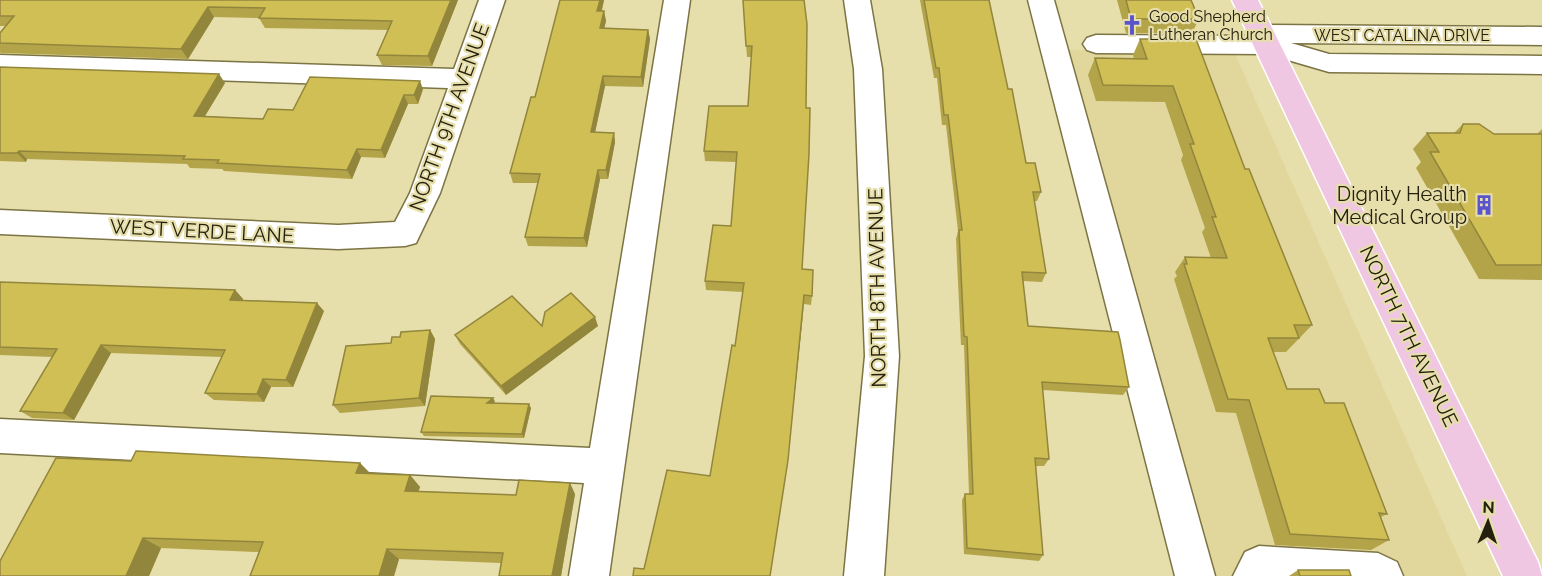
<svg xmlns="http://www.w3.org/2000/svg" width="1542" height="576" viewBox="0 0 1542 576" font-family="Raleway,sans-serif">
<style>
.built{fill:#e1d79c}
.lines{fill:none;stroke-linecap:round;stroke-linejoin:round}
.minor-casing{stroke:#7c7444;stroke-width:3}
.major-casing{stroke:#fff;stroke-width:3}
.minor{fill:#fff;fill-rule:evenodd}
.major{fill:#f0c7e2;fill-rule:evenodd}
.wall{fill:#b3a449}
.shaded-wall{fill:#92863c}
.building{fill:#d0bf55;stroke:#92863c;stroke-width:1.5}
.labels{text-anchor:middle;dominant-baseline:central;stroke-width:4.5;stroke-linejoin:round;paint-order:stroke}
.far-poi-label{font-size:16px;fill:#24200d;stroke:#e6deab;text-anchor:start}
.far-street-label{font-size:16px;fill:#24200d;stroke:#e6deab}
.street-label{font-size:20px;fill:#24200d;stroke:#e6deab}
.poi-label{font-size:20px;fill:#24200d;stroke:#e6deab;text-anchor:end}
</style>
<rect width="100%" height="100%" fill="#e6deab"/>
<path class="built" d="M1048,49L1235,54L1467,576H1189Z"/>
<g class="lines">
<g class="minor-casing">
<g id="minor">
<path d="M479,0H505L440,193L416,243L405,246L338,249L0,234V210L338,225L395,222L410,193L448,88L0,73V55L454,69Z"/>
<path d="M664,0H690L609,576H569L584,483L0,453V419L590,448Z"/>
<path d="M844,0H870L882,69L899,356L884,576H844L865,356L854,69Z"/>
<path d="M1028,0H1054L1215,576H1175Z"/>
<path d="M1268,25L1542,27V45L1291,43L1329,54L1542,56V74L1329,72L1267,54L1096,53L1087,50L1083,44L1087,38L1096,35L1256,36L1259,28Z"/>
<path d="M1259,546L1378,553L1397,562L1403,576H1233L1245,552Z"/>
</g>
</g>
<g class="major-casing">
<path id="major" d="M1232,0H1258L1538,562L1542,576H1503Z"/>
</g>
<use href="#minor" class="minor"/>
<use href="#major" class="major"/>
</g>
<g class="wall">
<path d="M0,0H458L432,66L382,65L377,55L388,30L265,28L259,18L214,17L188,59L1,53L0,52V33L6,26H0Z"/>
<path d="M560,0H604L602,11H604L606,21L604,28L648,30L650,39L643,87L605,86L595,132L614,133L615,142L608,179H600L587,247L528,246L525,237L538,183H513L510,173L535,97Z"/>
<path d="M743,0L802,269L812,296L811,305L804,304L787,467L772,564L644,569L710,476L735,346L743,292L706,290L705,281L731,226L736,162L705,161L704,151L748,106L752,57H747Z"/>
<path d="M920,0H989L1008,89L1026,163L1041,192L1037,201H1034L1046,273L1042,282L1023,281L1028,326L1129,387L1123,395L1043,390L1049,459L1044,466H1035L1043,555L1039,561L964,554L962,500L965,494H969L964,345H961L956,239L958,231L946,125H942L937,78H934Z"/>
<path d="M1117,0H1191L1199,19L1192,33H1126Z"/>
<path d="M1140,39L1245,169L1312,325L1286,352H1273L1287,389L1325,403L1387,514L1381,517L1389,540L1371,550L1275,545L1236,413L1216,412L1174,279L1177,276L1175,272L1185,257L1211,258L1202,232L1205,228L1181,160L1183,155L1165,102L1096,101L1088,75L1095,58L1134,59L1133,55Z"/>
<path d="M0,67L225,83L205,116L263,119L293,110L423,89L418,104H408L385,158L361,157L352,179L224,171L222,169L190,168L187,164L27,159L26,162L0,161Z"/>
<path d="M1463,124L1494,134H1537L1542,129V280L1479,279L1416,168L1421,162L1413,149L1427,133H1454Z"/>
<path d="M0,282L235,290L243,299L242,301L324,311L293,387H271L264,402L214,400L205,393L222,357L111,353L74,420L32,418L20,411L52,357L0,355Z"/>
<path d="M542,326H598L506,395L460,344L455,335Z"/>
<path d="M430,330L435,339L425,406L340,413L333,405L391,343L400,337Z"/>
<path d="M493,398L495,402L494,403L531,408L524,438L424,436L421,432Z"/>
<path d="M131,461L360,463L370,474L410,475L420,487L418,491L516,495L575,494L561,576H499L501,563L399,559L394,576H250L259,552L161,548L149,576Z"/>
<path d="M1298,570L1351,576H1289Z"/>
</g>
<g class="shaded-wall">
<path d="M451,0H458L432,66L428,56Z"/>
<path d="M600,0H604L599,20L597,11Z"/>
<path d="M208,7L214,17L188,59L181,49Z"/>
<path d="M604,11L606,21L602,38L600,28Z"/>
<path d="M648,30L650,39L643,87L641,77Z"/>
<path d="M219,74L225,83L200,124L194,116Z"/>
<path d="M603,76L605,86L593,142L591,132Z"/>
<path d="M420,81L423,89L418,104L414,95Z"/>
<path d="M404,95L408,104L385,158L381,150Z"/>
<path d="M614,133L615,142L608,179L606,170Z"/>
<path d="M357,149L361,157L352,179L347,170Z"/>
<path d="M19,151L27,159L26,162L17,153Z"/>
<path d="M598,170L600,179L587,247L584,238Z"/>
<path d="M235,290L243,299L238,309L230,300Z"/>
<path d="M317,303L324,311L293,387L286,380Z"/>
<path d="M804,304L787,467L770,576L772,558Z"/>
<path d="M595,317L598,326L506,395L501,386Z"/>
<path d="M430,330L435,339L425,406L419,398Z"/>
<path d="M101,345L111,353L74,420L63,413Z"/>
<path d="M263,379L271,387L264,402L257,394Z"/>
<path d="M493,398L495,402L489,407L487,403Z"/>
<path d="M529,404L531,408L524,438L522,434Z"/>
<path d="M360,463L371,474L356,473Z"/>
<path d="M410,475L420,487L415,502L405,491Z"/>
<path d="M570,483L575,494L561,576H552Z"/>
<path d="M143,538L161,548L149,576H126Z"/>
<path d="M387,549L399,559L394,576H379Z"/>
</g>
<g class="building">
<path d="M0,0H451L428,56L377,55L392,21L259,18L265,8L208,7L181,49L0,43V33L14,16H0Z"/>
<path d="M560,0H600L597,11H604L600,28L648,30L641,77L603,76L591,132L614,133L606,170H598L584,238L525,237L540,174L510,173L531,97H535Z"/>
<path d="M743,0H804L807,24L806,108H810L809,154L802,269L813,270L812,296L804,295L788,460L770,576H633L634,568L644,569L667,470L710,476L732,345L735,346L744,283L705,281L713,225L731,226L737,152L704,151L709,106H748L752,46H746Z"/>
<path d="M924,0H989L1008,89H1012L1026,163H1035L1041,192H1033L1046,273L1022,272L1028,326L1118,332L1120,340L1129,387L1042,382L1049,459L1035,458L1043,555L967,548L965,494H973L967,337L964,336L959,230H962L948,115H944L939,68H936Z"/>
<path d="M1126,0H1191L1199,19H1131Z"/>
<path d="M1140,39H1196L1245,169H1249L1312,325H1294L1299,338H1268L1287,389H1319L1325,403H1344L1387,514L1379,513L1389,540L1290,534L1249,400L1228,399L1184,264H1187L1185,257L1227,258L1212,217H1216L1190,144H1194L1173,86L1103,85L1095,58L1147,59Z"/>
<path d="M0,67L219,74L194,116L263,119L268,109L293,110L310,77L420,81L414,95H404L381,150L357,149L347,170L217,163L219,160L183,159L185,156L19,151L17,153H0Z"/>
<path d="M1463,124H1479L1494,134H1542V265H1496L1430,152H1439L1427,133H1460Z"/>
<path d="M0,282L235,290L230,300L317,303L286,380L263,379L257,394L205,393L225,350L101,345L63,413L20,411L57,349L0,347Z"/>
<path d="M571,293L595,317L501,386L455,335L512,296L542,326L545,312Z"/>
<path d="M430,330L419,398L333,405L346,346L391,343L392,337H400L401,332Z"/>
<path d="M431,396L493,398L487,403L529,404L522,434L421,432Z"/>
<path d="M136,451L360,463L356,473L410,475L405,491L516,495L519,480L570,483L552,576H499L503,553L387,549L379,576H250L263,542L143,538L126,576H0V561L56,458L131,461Z"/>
<path d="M1298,570H1349L1351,576H1300Z"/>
</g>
<defs>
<g id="church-bare" transform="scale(1.62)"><path d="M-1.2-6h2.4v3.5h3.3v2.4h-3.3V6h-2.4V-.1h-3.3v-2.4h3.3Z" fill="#5a54cc" stroke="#e6deab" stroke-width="2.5" paint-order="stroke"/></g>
<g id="building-bare" transform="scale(1.62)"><path d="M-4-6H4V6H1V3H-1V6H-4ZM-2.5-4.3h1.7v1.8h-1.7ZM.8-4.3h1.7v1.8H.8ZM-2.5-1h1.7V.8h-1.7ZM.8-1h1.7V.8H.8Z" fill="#5a54cc" stroke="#e6deab" stroke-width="2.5" paint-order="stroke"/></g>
</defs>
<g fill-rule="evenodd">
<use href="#church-bare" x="1132" y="25"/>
<use href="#building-bare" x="1484" y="205"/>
</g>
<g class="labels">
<g class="far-poi-label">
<text x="1149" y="16">Good Shepherd<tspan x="1149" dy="18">Lutheran Church</tspan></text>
</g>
<g class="far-street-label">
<text x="1402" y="35">WEST CATALINA DRIVE</text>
</g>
<g class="street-label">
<text transform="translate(449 117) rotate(-70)">NORTH 9TH AVENUE</text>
<text transform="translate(202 231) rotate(3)">WEST VERDE LANE</text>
<text transform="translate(877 288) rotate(-91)">NORTH 8TH AVENUE</text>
<text transform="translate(1409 336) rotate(64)">NORTH 7TH AVENUE</text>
</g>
<g class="poi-label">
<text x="1467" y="194">Dignity Health<tspan x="1467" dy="23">Medical Group</tspan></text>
</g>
</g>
<g transform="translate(1488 522) rotate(2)" stroke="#e6deab" stroke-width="4.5" paint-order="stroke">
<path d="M0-4.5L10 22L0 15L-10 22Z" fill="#24200d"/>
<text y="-9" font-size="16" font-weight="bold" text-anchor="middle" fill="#24200d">N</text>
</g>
</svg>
